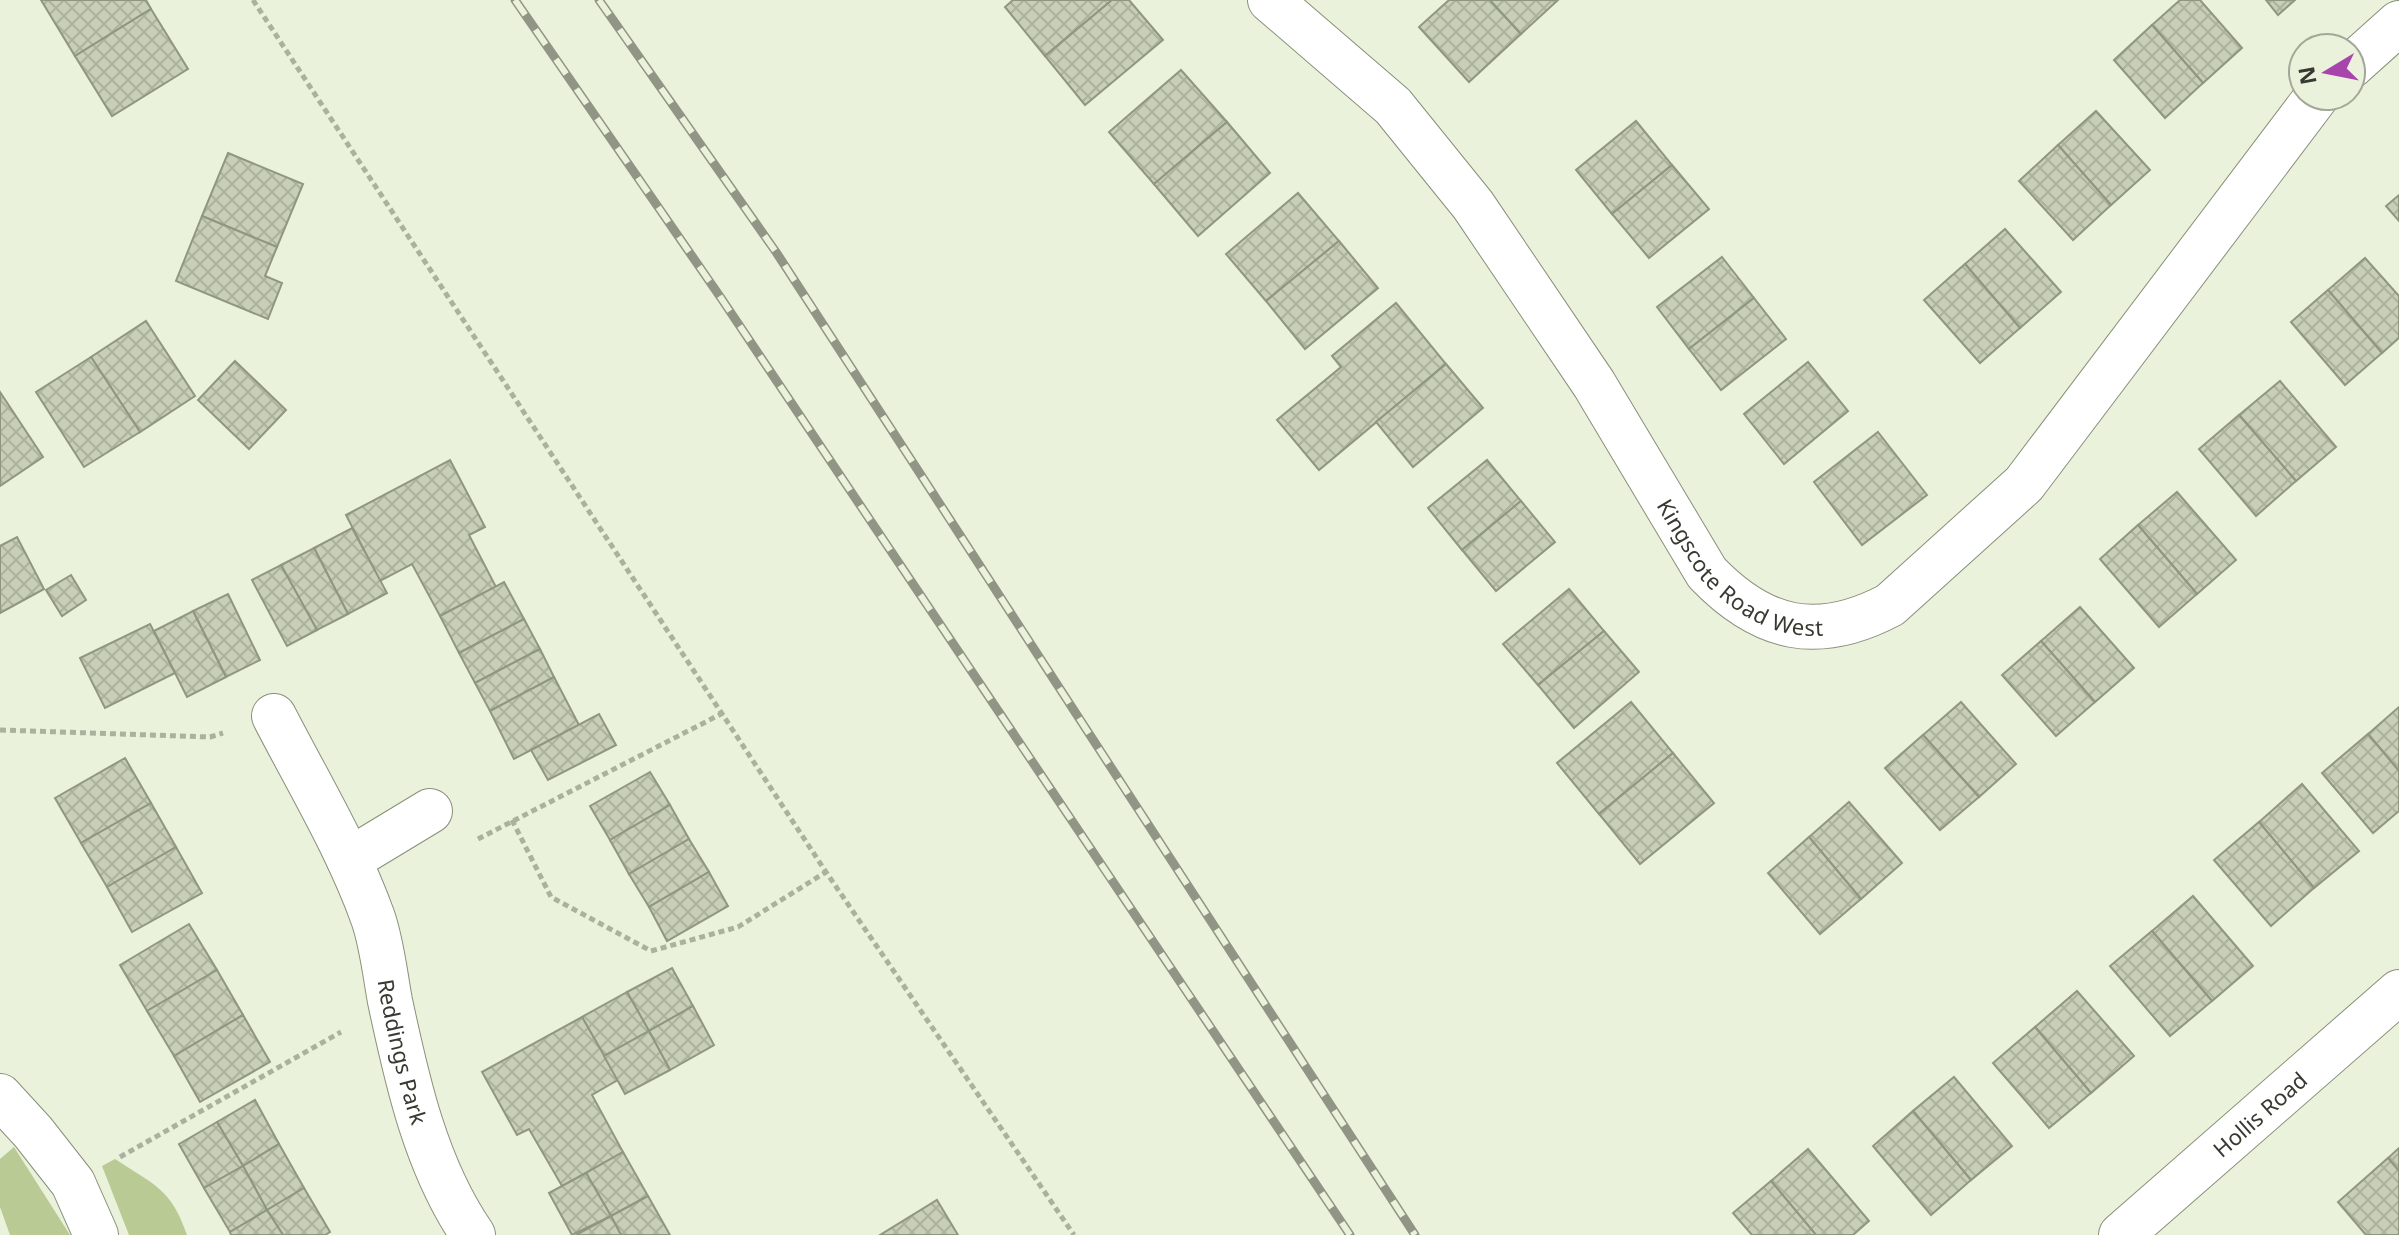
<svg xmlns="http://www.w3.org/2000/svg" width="2399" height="1235" viewBox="0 0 2399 1235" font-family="'Noto Sans',sans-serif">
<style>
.green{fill:#b9ca95}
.building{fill:url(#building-cross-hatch);stroke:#8f9781;stroke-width:2}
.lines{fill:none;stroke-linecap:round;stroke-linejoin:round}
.minor-casing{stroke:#88907a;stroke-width:46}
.path{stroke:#abb19f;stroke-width:5;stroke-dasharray:6 4;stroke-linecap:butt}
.minor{stroke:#fff;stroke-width:44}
.rail-casing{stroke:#909585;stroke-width:9}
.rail{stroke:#eaf2db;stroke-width:6;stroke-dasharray:18;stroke-linecap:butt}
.labels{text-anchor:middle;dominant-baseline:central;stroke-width:6;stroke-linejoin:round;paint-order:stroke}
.street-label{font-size:22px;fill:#373a31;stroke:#eaf2db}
</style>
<defs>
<pattern id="building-cross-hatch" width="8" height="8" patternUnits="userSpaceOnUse" patternTransform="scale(2)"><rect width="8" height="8" fill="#c7cfb8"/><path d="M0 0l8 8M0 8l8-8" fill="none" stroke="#acb29f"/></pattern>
</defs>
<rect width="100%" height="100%" fill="#eaf2db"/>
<g class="green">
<path d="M14,1147L70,1235H10L0,1207V1159Z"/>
<path d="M115,1159C154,1185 171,1188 187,1235H129L102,1166Z"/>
</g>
<g class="building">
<path d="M41,0H146L151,9L75,56Z"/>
<path d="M1013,0H1112L1045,56L1005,7Z"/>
<path d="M1112,0H1129L1163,40L1085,105L1045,56Z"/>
<path d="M1449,0H1490L1521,34L1469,82L1419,27Z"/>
<path d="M1490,0H1558L1521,34Z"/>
<path d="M2180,0H2200L2242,48L2203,83L2152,25Z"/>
<path d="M2266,0H2295L2278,15Z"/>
<path d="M151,9L188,69L112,116L75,56Z"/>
<path d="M2152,25L2203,83L2165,118L2114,60Z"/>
<path d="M1181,70L1227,122L1154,184L1109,132Z"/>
<path d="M2096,111L2150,170L2111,205L2058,145Z"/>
<path d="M1636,121L1672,165L1612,214L1576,170Z"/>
<path d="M1227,122L1270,173L1198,236L1154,184Z"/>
<path d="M2058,145L2111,205L2073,240L2019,181Z"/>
<path d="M228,153L303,184L277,247L202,216Z"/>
<path d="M1672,165L1709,209L1649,258L1612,214Z"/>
<path d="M1298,193L1339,241L1266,301L1226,254Z"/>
<path d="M2399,195V221L2386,206Z"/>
<path d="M202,216L277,247L265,276L282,283L268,319L176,281Z"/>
<path d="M2005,229L2061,292L2020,328L1965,264Z"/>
<path d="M1339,241L1378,288L1305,349L1266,301Z"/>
<path d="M1722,257L1754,298L1689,349L1657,307Z"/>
<path d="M2365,258L2399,296V338L2382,353L2328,290Z"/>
<path d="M1965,264L2020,328L1980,363L1924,300Z"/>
<path d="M2328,290L2382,353L2345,385L2291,322Z"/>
<path d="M1754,298L1786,339L1721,390L1689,349Z"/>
<path d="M1396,303L1446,364L1319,470L1277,420L1341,367L1332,356Z"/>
<path d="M146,321L195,396L140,432L91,357Z"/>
<path d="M91,357L140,432L84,467L36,392Z"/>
<path d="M235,361L286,410L249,449L198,400Z"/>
<path d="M1808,362L1848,411L1784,464L1744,414Z"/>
<path d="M1446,364L1483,408L1413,467L1376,422Z"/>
<path d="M2280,381L2336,447L2296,481L2239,415Z"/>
<path d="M0,392L43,457L0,486Z"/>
<path d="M2239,415L2296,481L2256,516L2199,449Z"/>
<path d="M1878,432L1927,495L1862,545L1814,482Z"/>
<path d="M450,460L485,527L469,535L496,587L440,616L412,564L380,581L346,515Z"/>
<path d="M1487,460L1521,501L1462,550L1428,508Z"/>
<path d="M2177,492L2236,560L2197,594L2138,525Z"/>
<path d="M1521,501L1555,542L1496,591L1462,550Z"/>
<path d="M2138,525L2197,594L2159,627L2100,559Z"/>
<path d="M352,528L387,593L348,614L314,548Z"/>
<path d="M17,537L44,589L0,613V546Z"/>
<path d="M314,548L348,614L317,630L281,565Z"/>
<path d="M281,565L317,630L287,646L252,580Z"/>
<path d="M71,575L86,600L62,616L46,590Z"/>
<path d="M504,582L524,619L459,653L440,616Z"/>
<path d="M1569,589L1604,631L1538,685L1503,644Z"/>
<path d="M228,594L260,660L226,677L193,611Z"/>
<path d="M2080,607L2134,668L2095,702L2041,641Z"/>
<path d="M193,611L226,677L187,697L154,631Z"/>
<path d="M524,619L540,649L475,683L459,653Z"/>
<path d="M150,624L175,673L105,708L80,658Z"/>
<path d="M1604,631L1639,672L1574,728L1538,685Z"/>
<path d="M2041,641L2095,702L2056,736L2002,675Z"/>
<path d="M540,649L554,677L490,711L475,683Z"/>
<path d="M554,677L579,725L514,759L490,711Z"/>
<path d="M1631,702L1673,753L1599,814L1557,763Z"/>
<path d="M1961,702L2016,764L1979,797L1923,735Z"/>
<path d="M2399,707V771L2368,734Z"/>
<path d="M599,714L616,745L548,780L531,750Z"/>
<path d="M2368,734L2399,771V811L2373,833L2322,773Z"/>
<path d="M1923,735L1979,797L1940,830L1885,768Z"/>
<path d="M1673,753L1714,803L1640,864L1599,814Z"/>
<path d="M125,758L151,803L81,843L55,798Z"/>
<path d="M650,772L670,805L610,840L590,806Z"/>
<path d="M2302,784L2359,851L2314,888L2259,822Z"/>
<path d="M1849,802L1902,863L1861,899L1809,837Z"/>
<path d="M151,803L176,847L107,887L81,843Z"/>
<path d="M670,805L689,839L629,874L610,840Z"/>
<path d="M2259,822L2314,888L2271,926L2214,860Z"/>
<path d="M1809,837L1861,899L1820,934L1768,873Z"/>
<path d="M689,839L709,872L649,907L629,874Z"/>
<path d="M176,847L202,893L132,932L107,887Z"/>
<path d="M709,872L728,906L667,941L649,907Z"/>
<path d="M2193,896L2253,966L2212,1001L2152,931Z"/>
<path d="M189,924L217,970L147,1011L120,965Z"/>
<path d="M2152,931L2212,1001L2170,1036L2110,966Z"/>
<path d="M672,968L693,1006L649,1031L627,992Z"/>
<path d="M217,970L243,1015L174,1056L147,1011Z"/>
<path d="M2077,991L2134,1056L2091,1093L2035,1027Z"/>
<path d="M627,992L649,1031L604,1056L582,1017Z"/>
<path d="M693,1006L714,1045L670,1070L649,1031Z"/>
<path d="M243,1015L270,1062L200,1102L174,1056Z"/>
<path d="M582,1017L618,1080L592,1095L623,1152L562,1186L529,1129L517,1135L482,1072Z"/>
<path d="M2035,1027L2091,1093L2049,1128L1993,1063Z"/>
<path d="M649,1031L670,1070L625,1094L604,1056Z"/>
<path d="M1954,1077L2012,1146L1971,1180L1913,1111Z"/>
<path d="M255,1100L279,1144L243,1166L217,1122Z"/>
<path d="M1913,1111L1971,1180L1931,1215L1873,1146Z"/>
<path d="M217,1122L243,1166L204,1188L179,1144Z"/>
<path d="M279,1144L304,1188L267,1210L243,1166Z"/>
<path d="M2399,1148V1171L2388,1158Z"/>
<path d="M1808,1149L1869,1221L1853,1235H1816L1771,1181Z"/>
<path d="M623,1152L648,1196L611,1216L586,1173Z"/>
<path d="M2388,1158L2399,1171V1235H2366L2338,1202Z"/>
<path d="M243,1166L267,1210L230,1232L204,1188Z"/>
<path d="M586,1173L611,1216L572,1235L549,1193Z"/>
<path d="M1771,1181L1816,1235H1752L1733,1213Z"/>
<path d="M304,1188L330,1232L325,1235H283L267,1210Z"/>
<path d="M648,1196L670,1235H621L611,1216Z"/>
<path d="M937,1200L958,1235H880Z"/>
<path d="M267,1210L283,1235H231L230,1232Z"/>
<path d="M611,1216L621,1235H576Z"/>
</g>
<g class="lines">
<g class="minor-casing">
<g id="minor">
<path id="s1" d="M1270,0L1393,106L1473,205L1594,384L1707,573C1763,631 1818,643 1890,605L2024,484L2317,96"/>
<path d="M2351,66L2399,23"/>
<path id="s2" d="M274,716C308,782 348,848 373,918C382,944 385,974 390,1001C407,1081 426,1167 473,1235"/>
<path d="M349,860L430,811"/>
<path d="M0,1096L33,1132L73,1183L96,1235"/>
<path id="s3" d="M2121,1235L2399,992"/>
</g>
</g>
<g class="path">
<path d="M253,0L826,872L1074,1235"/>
<path d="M0,730L210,737L223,733"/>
<path d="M512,820L551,897L651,951L738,927L826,872"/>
<path d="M478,839L723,713"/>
<path d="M120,1157L341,1032"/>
</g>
<use href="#minor" class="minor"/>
<g class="rail-casing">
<g id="rail">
<path d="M515,0L721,298L1350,1235"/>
<path d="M599,0L776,252L1415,1235"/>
</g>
</g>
<use href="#rail" class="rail"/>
</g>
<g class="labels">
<g class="street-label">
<text stroke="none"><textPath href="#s1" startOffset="750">Kingscote Road West</textPath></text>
<text stroke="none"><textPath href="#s2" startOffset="362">Reddings Park</textPath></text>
<text stroke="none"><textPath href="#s3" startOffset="184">Hollis Road</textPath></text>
</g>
</g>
<g transform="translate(2327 72) rotate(260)"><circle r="38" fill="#eaf2db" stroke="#a2a897" stroke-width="2"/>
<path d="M0-6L14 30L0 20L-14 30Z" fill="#a745ac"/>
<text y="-12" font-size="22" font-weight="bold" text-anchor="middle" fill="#373a31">N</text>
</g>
</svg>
